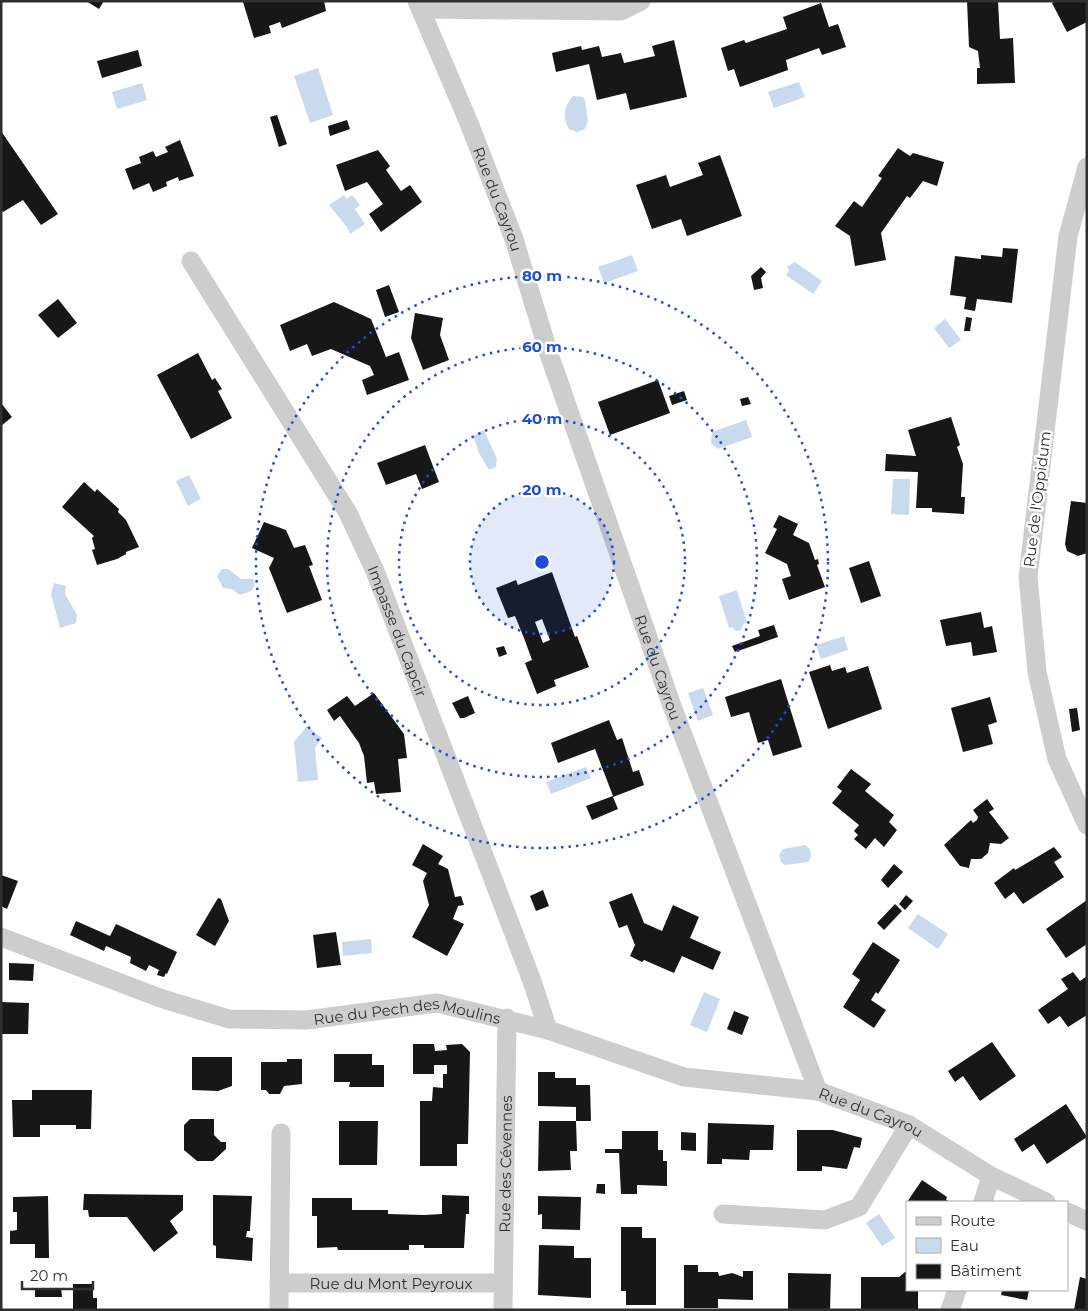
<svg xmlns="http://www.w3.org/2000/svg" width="1088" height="1311" viewBox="0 0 1088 1311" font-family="Montserrat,sans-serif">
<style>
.water{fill:#c9daef}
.building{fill:#171717;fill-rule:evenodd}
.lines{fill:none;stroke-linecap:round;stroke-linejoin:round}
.minor{stroke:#cdcdcd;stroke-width:19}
.ring{fill:none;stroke:#1d4ed8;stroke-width:2.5;stroke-dasharray:2.5 5}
.labels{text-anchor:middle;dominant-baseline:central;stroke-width:5;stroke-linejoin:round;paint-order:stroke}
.street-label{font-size:15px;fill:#303030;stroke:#fff}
.centre{fill:#1d4ed8;stroke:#fff;stroke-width:2.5}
.ring-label{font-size:15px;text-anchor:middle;font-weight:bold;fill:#1d4ed8;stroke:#fff;stroke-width:5;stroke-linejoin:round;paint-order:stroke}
</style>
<rect width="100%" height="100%" fill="#fff"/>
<g class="water">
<path d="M318,68L333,115L310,123L294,76Z"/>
<path d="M799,82L805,97L774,108L768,92Z"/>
<path d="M142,83L147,100L117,109L112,92Z"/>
<path d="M573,96L583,97C587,102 586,114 588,121L585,129L577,132L569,129C562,116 564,107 573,96Z"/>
<path d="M344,195L347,199L352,195L360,205L355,209L365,224L350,234L347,227L329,205Z"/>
<path d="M632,255L638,271L604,283L598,267Z"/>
<path d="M795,262L822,281L813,294L786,275L789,271L787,267Z"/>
<path d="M945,319L961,340L949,348L934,328Z"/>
<path d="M746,420L752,437L718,449L711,443L712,432Z"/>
<path d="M484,430L497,459L496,467L489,470L479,453L473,436Z"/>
<path d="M189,475L201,499L188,506L176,481Z"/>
<path d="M893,479H910L909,515L891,514Z"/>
<path d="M222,569H228L241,579H253L255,585L251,591L240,595L232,589L223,588L217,576Z"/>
<path d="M54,583L66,586L65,594L77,615L76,623L60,628L51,594Z"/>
<path d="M737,590L747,623H744L741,630L736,631L732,627L729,628L719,596Z"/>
<path d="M844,636L848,650L821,659L816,645Z"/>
<path d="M703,688L713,715L698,721L688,693Z"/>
<path d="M307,726L322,738L315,748L318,780L298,782L294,742Z"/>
<path d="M586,767L591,778L551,794L546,782Z"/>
<path d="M805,845L810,849L811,857L808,862L785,865L781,862L779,855L783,849Z"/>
<path d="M918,914L948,934L938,949L908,928Z"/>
<path d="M371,939L372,953L343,956L342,942Z"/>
<path d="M704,992L720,999L707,1032L690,1025Z"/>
<path d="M879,1214L895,1238L882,1246L866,1223Z"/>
</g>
<g class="building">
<path d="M86,1H104L99,9Z"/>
<path d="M246,1H324L326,11L282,28L280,22L269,26L271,33L254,38L243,2Z"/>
<path d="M967,1H998L1000,39L1013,38L1015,83L977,84V68H980L978,51L969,47Z"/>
<path d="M1056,1H1087V22L1067,32L1052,3Z"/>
<path d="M821,3L829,27L838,24L846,47L822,55L819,48L786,60L788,70L740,87L734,69L728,71L721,48L744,40L746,43L787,29L783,17Z"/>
<path d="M674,40L687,97L630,110L626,93L597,100L589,64L556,72L552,53L581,46L582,50L599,46L602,57L621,53L624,63L655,56L652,46Z"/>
<path d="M138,50L142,66L102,78L97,61Z"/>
<path d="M277,115L287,144L279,147L270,117Z"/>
<path d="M347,120L350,129L330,136L328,126Z"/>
<path d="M1,131L58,214L41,225L23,200L3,212L1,210Z"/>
<path d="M180,140L194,176L179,181L178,177L166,182L167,186L153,192L149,183L133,190L125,169L141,163L139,157L153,151L156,157L168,152L165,147Z"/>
<path d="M898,148L910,156L913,153L944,162L937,186L923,181L910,198L907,196L881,233L886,260L855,266L850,236L835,226L854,201L862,207L882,178L878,176Z"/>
<path d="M378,150L390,166L386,170L401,191L410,185L422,202L381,232L369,214L383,204L367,182L345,191L336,165Z"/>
<path d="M720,155L742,216L687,236L681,219L652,229L636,185L666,175L670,187L703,175L698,163Z"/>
<path d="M1003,248L1018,249L1012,303L977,299L975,311L964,309L966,297L950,295L955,256L981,259V255L1002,257Z"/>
<path d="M761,267L766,272L761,278L763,288L754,290L751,276Z"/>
<path d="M389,285L399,312L385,317L376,290Z"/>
<path d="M58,299L77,323L58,338L38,315Z"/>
<path d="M334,302L371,319L386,357L399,352L409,380L367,395L362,380L374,375L370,366L331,349L312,356L307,344L290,351L280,325Z"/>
<path d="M415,313L443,318L440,335L449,360L423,370L411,338Z"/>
<path d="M966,317L972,318L970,331H964Z"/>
<path d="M198,353L212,380L215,378L222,389L218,391L232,418L191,439L157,375Z"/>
<path d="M658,380L670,413L610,435L598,402Z"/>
<path d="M684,391L687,400L672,405L669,396Z"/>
<path d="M748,397L751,404L742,406L740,399Z"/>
<path d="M1,403L12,417L1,426Z"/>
<path d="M951,417L960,445L957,447L963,464L961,497H965L964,514L932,512V508H916L918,472L885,471L886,454L916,456L908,430Z"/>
<path d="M425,445L439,482L422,489L416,474L386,485L377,463Z"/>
<path d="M84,482L95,492L97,489L119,509L118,512L126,520L139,547L126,552V554L117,559L97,565L92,550L95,549L92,538L94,536L62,507Z"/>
<path d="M1071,501L1087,503V553L1078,556L1067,551L1065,544Z"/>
<path d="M779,515L798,524L793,535L809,543L815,560L818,559L819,564L817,565L825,587L789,600L782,579L791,576L787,564L765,553L777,529L773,527Z"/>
<path d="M264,522L286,530L294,548L305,545L313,565L309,566L322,600L287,613L269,568L274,558L252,548Z"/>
<path d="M869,561L881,596L861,603L849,568Z"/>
<path d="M552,572L575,637L577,636L589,667L554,680L556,686L537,694L525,663L532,660L524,638L515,616L508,618L496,588L516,580L518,585ZM542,619L550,640L543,643L535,622Z"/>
<path d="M981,612L984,628L992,626L997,652L973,656L971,642L946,646L940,620Z"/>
<path d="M774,625L778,637L735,652L732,646L760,636L758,630Z"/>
<path d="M504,646L507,654L499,657L496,648Z"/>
<path d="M830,665L832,671L845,667L847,673L868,666L882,709L828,729L809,672Z"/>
<path d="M781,679L802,747L773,756L768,740L758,743L749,712L731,717L725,697Z"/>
<path d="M374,693L404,734L407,758L398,759L401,792L376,794L374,782L367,783L364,756L359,743L340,716L334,721L327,710L347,696L355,706Z"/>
<path d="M468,696L475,713L464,718H460L452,703Z"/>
<path d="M990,697L997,722L988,725L993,744L963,752L951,708Z"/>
<path d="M1077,708L1080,730L1072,732L1069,709Z"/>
<path d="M609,720L617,740L622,738L633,772L639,770L644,785L613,797L618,809L592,820L586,806L613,796L595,749L558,763L551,743Z"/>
<path d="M851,769L871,784L865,791L894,815L889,822L897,830L884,847L875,838L866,849L854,839L858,835L854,831L859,825L832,803L842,791L837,787Z"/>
<path d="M987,799L994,809L989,812L1009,838L1001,844L990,843L988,853L981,859H971L969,868L960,866L944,845L971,820L973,823L977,820L978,817L973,810Z"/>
<path d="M423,844L443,856L438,864L448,869L455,897L461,896L464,905L458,906L453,919L464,924L447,956L412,937L429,905L423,881L427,873L412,865Z"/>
<path d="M1054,847L1062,857L1054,862L1064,877L1023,904L1014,892L1005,899L994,883L1014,868L1015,870Z"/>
<path d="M894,864L903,872L888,888L881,880Z"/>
<path d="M1,875L18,881L7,909L1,906Z"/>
<path d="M543,890L549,906L536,911L530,896Z"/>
<path d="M632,893L644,923L662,931L673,905L699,917L690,938L721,952L713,970L682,956L674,973L644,960L642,962L630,956L635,945L627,925L619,928L609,902Z"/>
<path d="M906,895L913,901L905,910L899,904Z"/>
<path d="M218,898L221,899L229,921L215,946L196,935Z"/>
<path d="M1087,900V944L1066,958L1046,929Z"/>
<path d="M895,904L902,911L884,930L877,923Z"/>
<path d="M76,921L110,936L116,924L177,952L167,974L166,973L164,977L157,975L159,970L149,965L146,971L130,963L131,957L106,946L104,951L70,935Z"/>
<path d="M336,932L341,965L317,968L313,935Z"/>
<path d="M873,942L900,960L878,994L876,992L871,1000L886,1010L874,1028L843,1007L860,980L852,974Z"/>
<path d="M9,963L34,964L33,981L9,980Z"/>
<path d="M1073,972L1080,981L1087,976V1015L1068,1027L1060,1016L1048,1024L1038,1010L1068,989L1061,979Z"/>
<path d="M1,1002L29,1003L28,1034H1Z"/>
<path d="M734,1011L749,1017L742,1035L727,1029Z"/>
<path d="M992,1042L1016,1076L980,1101L963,1076L955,1082L948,1071Z"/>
<path d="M413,1044H434L435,1051L447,1050L446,1045L462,1044L470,1052L468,1144H457V1166H420V1101H432L433,1087L443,1088V1074H447V1065H434V1074H413Z"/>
<path d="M334,1054H372V1065H384V1087H349L350,1082H334Z"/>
<path d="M192,1057H232V1086L218,1091L192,1090Z"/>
<path d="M287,1059H302V1084L284,1086L280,1094H269L266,1090H261V1062H287Z"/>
<path d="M538,1072H555V1078H576V1085H590L591,1121H576L577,1151H570L571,1170L538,1171L539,1121H576V1107L538,1106Z"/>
<path d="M32,1090H92L91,1129H76V1125H40V1137H13L12,1100H32Z"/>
<path d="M1066,1104L1087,1137L1047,1164L1034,1144L1022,1152L1014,1139Z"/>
<path d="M190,1119H214V1135L221,1142H226V1149L213,1161H197L184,1150V1125Z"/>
<path d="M339,1121H378L377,1165H339Z"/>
<path d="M708,1123L774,1125L773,1150H750L749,1160L722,1159V1164H707Z"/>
<path d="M797,1130H833L862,1138L860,1148L854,1147L847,1169L822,1166V1171H797Z"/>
<path d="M622,1131H658V1150H663V1161H667V1186L637,1185V1194H621L619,1153H605V1149H622Z"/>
<path d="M681,1132L696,1133V1151L681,1150Z"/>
<path d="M922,1180L947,1197L946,1200L952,1202H907Z"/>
<path d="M597,1184H605V1194L596,1193Z"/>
<path d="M84,1194L183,1195V1210L170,1221L178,1233L154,1252L127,1217H89L88,1210H83Z"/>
<path d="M213,1195L252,1196L250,1231H247L246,1237L253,1238L252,1261L216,1258V1246L213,1245Z"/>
<path d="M442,1195L469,1196V1214H466L464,1248H424V1245H409V1250H338L337,1247L317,1248V1216H312V1198H352V1210H388V1214L424,1215L442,1214Z"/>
<path d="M48,1196L49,1258H35V1244H10V1231L17,1230V1212H13V1197Z"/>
<path d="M538,1196L581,1197L580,1230L542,1229V1214L538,1215Z"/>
<path d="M621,1227H642V1238H656V1305H626V1291H621Z"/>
<path d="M539,1245L574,1246V1258H591V1298L538,1295Z"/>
<path d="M684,1265H698V1272H718L719,1276L732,1273L743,1277V1271H753V1300L718,1299V1308H684Z"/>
<path d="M905,1272H907V1290H918V1310H861V1277H899Z"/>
<path d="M788,1273L831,1274L830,1310H788Z"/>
<path d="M1080,1277L1087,1279V1310H1074Z"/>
<path d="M73,1284H93V1298H97V1310H73Z"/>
<path d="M35,1288H61L62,1297H35Z"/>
<path d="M1002,1290H1029L1027,1300L1001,1295Z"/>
</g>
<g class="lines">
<g class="minor">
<path id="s1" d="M417,1L469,123L514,239L549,354L672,706L818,1091L909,1125L991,1176L1046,1202"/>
<path d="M421,9L621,11L641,1"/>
<path d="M1087,167L1068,236L1028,577L1037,672L1057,759L1087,825"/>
<path id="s2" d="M191,261L348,513L375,571L532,981L548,1030"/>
<path id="s3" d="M1,937L160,998L229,1019L306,1020L437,1003L548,1030L684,1077L818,1091"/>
<path d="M983,1202L991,1176"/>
<path d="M1067,1212L1087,1221"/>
<path d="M723,1214L825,1220L859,1207L909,1125"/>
<path id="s4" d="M279,1283H503"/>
<path d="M279,1310L281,1133"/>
<path id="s5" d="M503,1310L507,1018"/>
<path d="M950,1310L957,1290"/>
</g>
</g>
<circle cx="542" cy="562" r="72" fill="#1d4ed8" fill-opacity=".12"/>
<g class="ring">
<circle cx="542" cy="562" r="72"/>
<circle cx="542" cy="562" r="143"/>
<circle cx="542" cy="562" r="215"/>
<circle cx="542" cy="562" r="286"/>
</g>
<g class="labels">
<g class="street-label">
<text stroke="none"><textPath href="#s1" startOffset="214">Rue du Cayrou</textPath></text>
<text transform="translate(1037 499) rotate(-83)">Rue de l'Oppidum</text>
<text stroke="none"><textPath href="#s2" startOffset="425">Impasse du Capcir</textPath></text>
<text stroke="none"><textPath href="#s1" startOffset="709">Rue du Cayrou</textPath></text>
<text stroke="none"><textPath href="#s3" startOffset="422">Rue du Pech des Moulins</textPath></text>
<text stroke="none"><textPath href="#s1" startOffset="1219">Rue du Cayrou</textPath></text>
<text stroke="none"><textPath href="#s5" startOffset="146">Rue des Cévennes</textPath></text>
<text stroke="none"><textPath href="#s4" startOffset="112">Rue du Mont Peyroux</textPath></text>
</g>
</g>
<circle cx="542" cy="562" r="8" class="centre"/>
<g class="ring-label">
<text x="542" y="281">80 m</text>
<text x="542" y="352">60 m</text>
<text x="542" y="424">40 m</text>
<text x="542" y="495">20 m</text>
</g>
<rect width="1088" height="1311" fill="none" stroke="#303030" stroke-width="5"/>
<rect x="906" y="1201" width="162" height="90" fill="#ffffff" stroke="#acacac"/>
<rect x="916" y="1217" width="25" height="8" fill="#cdcdcd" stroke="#acacac"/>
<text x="950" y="1226" font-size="15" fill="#303030">Route</text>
<rect x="916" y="1238" width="25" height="15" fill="#c9daef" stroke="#acacac"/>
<text x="950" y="1251" font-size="15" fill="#303030">Eau</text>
<rect x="916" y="1264" width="25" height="15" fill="#171717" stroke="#acacac"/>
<text x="950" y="1276" font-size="15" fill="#303030">Bâtiment</text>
<path d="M22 1281v8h71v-8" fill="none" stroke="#303030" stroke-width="2.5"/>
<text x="30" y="1281" font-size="15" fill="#303030" stroke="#ffffff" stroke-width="4" paint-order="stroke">20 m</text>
</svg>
